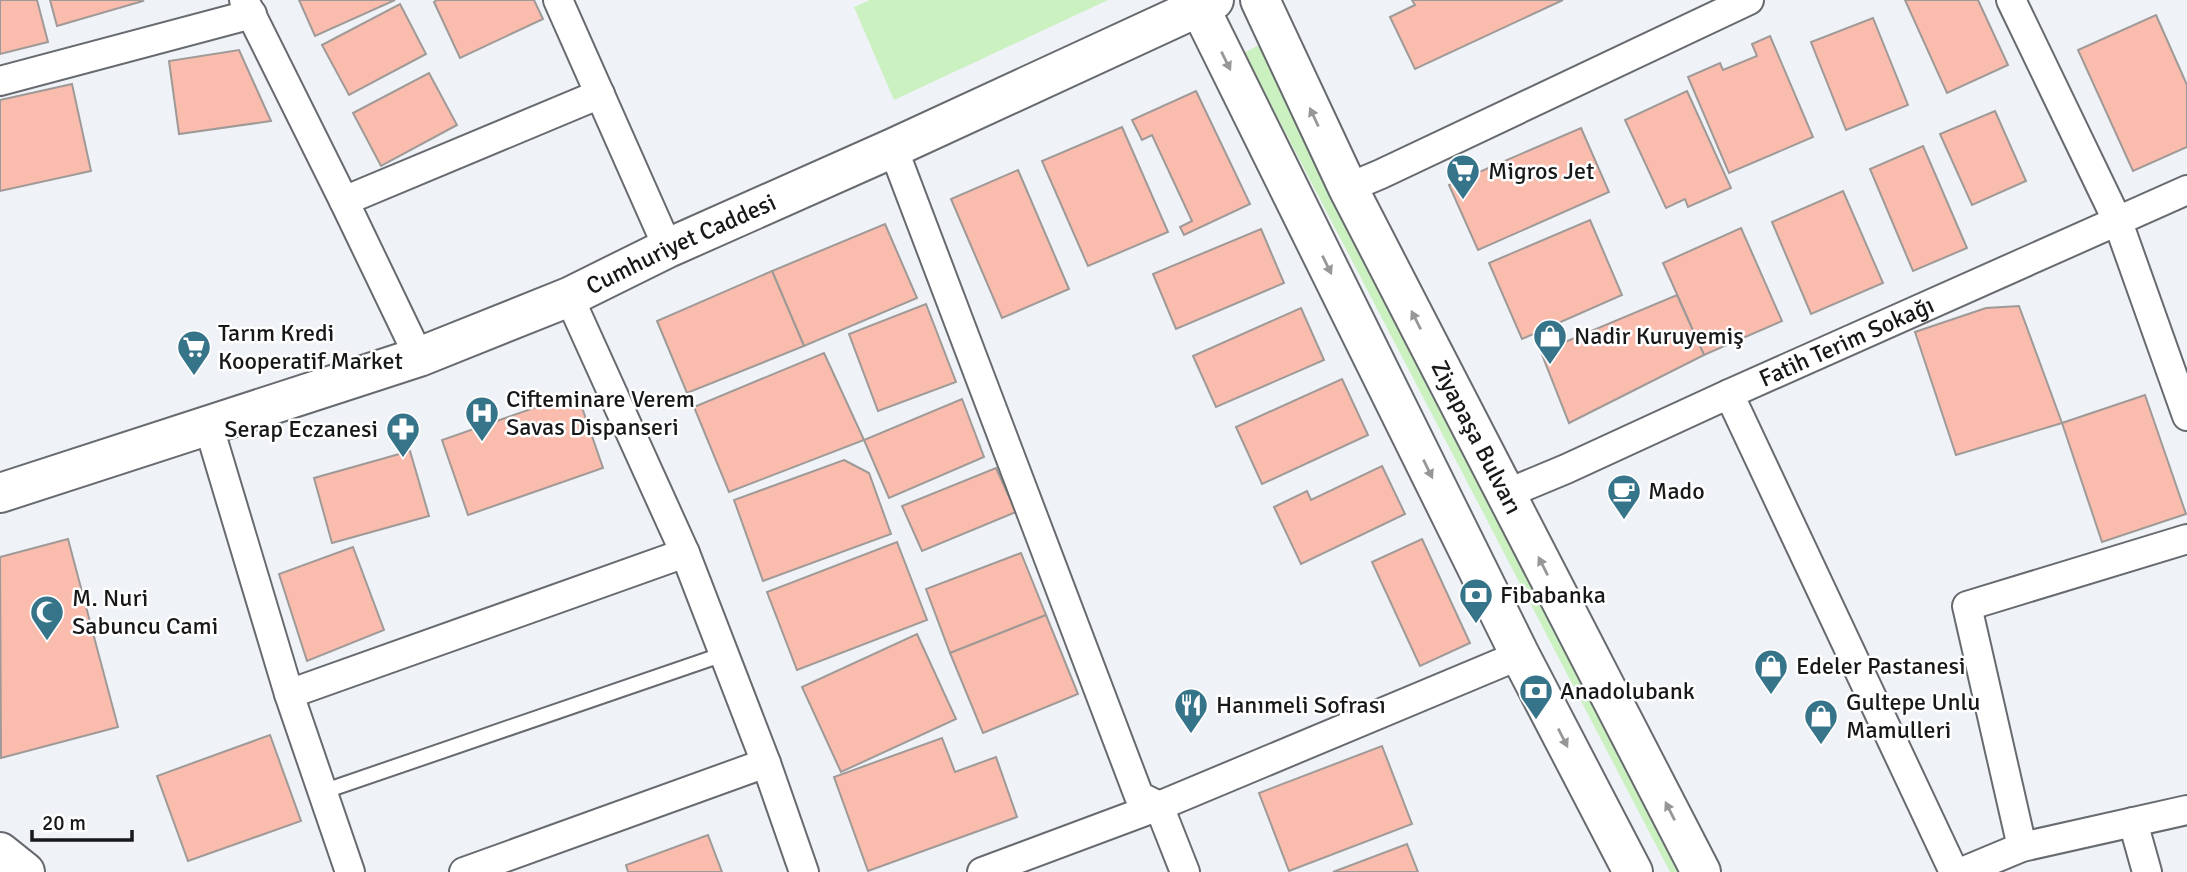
<svg xmlns="http://www.w3.org/2000/svg" width="2187" height="872" viewBox="0 0 2187 872" font-family="Signika,sans-serif">
<style>
.green{fill:#cbf1c1}
.building{fill:#fabcac;stroke:#9f9a98;stroke-width:2}
.lines{fill:none;stroke-linecap:round;stroke-linejoin:round}
.lane-casing{stroke:#676a6e;stroke-width:18}
.street-casing{stroke:#676a6e;stroke-width:32}
.secondary-casing{stroke:#676a6e;stroke-width:42}
.primary-casing{stroke:#676a6e;stroke-width:42}
.lane{stroke:#fff;stroke-width:14}
.street{stroke:#fff;stroke-width:28}
.secondary{stroke:#fff;stroke-width:38}
.primary{stroke:#fff;stroke-width:38}
.oneway{fill:#979798}
.labels{text-anchor:middle;dominant-baseline:central;stroke-width:5;stroke-linejoin:round;paint-order:stroke}
.poi-label{font-size:24px;fill:#171819;stroke:#fff;text-anchor:start}
.street-label{font-size:24px;fill:#171819;stroke:#fff}
</style>
<rect width="100%" height="100%" fill="#eff2f6"/>
<g class="green">
<path d="M870,0H1108L894,100L854,7Z"/>
<path d="M1261,44L1694,872H1670L1244,53Z"/>
</g>
<g class="building">
<path d="M0,0H37L48,42L0,54Z"/>
<path d="M50,0H142L143,1L57,26Z"/>
<path d="M299,0H395L315,36Z"/>
<path d="M437,0H534L543,19L460,58L434,2Z"/>
<path d="M1412,0H1563L1415,69L1390,17L1415,5Z"/>
<path d="M1905,0H1978L2008,65L1947,93Z"/>
<path d="M400,4L426,54L349,95L322,45Z"/>
<path d="M2156,15L2187,85V147L2133,171L2078,50Z"/>
<path d="M1873,18L1908,105L1846,130L1811,42Z"/>
<path d="M1770,36L1813,137L1729,173L1688,77L1720,63L1723,70L1757,56L1752,44Z"/>
<path d="M239,50L271,121L179,134L169,61Z"/>
<path d="M429,73L457,125L381,166L353,113Z"/>
<path d="M72,84L91,171L0,191V100Z"/>
<path d="M1196,91L1250,204L1184,235L1180,227L1192,221L1152,135L1142,140L1132,120Z"/>
<path d="M1687,91L1731,188L1688,207L1685,199L1666,208L1625,120Z"/>
<path d="M1995,111L2026,181L1972,205L1940,134Z"/>
<path d="M1122,127L1168,232L1088,266L1042,161Z"/>
<path d="M1581,128L1609,192L1478,250L1449,185Z"/>
<path d="M1923,146L1967,248L1913,271L1870,169Z"/>
<path d="M1018,170L1069,289L1002,318L951,199Z"/>
<path d="M1843,191L1883,283L1811,314L1772,222Z"/>
<path d="M1590,220L1622,295L1522,339L1489,263Z"/>
<path d="M885,224L917,298L804,346L772,271Z"/>
<path d="M1741,228L1782,321L1704,355L1663,263Z"/>
<path d="M1261,229L1284,283L1176,329L1153,274Z"/>
<path d="M772,271L804,346L687,393L657,321Z"/>
<path d="M1677,295L1704,355L1569,423L1541,352Z"/>
<path d="M926,304L956,382L878,411L849,334Z"/>
<path d="M2019,306L2062,423L1956,455L1915,332L1986,308Z"/>
<path d="M1301,308L1324,360L1216,407L1193,356Z"/>
<path d="M824,353L864,440L729,492L694,407Z"/>
<path d="M1342,379L1368,435L1262,484L1236,427Z"/>
<path d="M577,393L603,468L468,515L442,440Z"/>
<path d="M2145,395L2186,514L2102,542L2062,423Z"/>
<path d="M962,399L984,457L889,498L864,440Z"/>
<path d="M410,451L429,516L332,543L314,478Z"/>
<path d="M844,460L869,473L891,534L763,581L734,500Z"/>
<path d="M1382,466L1405,514L1301,564L1274,507L1307,491L1311,500Z"/>
<path d="M996,468L1016,512L922,551L902,506Z"/>
<path d="M68,539L118,727L1,758L0,557Z"/>
<path d="M1422,539L1470,643L1420,666L1372,562Z"/>
<path d="M897,542L927,620L797,670L767,592Z"/>
<path d="M353,547L384,630L307,661L279,574Z"/>
<path d="M1021,553L1046,615L950,653L926,589Z"/>
<path d="M1046,615L1078,694L983,733L950,653Z"/>
<path d="M917,634L956,719L841,772L802,687Z"/>
<path d="M270,735L301,821L188,861L157,776Z"/>
<path d="M942,738L955,772L996,757L1017,817L868,871L834,777Z"/>
<path d="M1382,746L1412,824L1289,871L1259,793Z"/>
<path d="M708,835L722,872H628L626,865Z"/>
<path d="M1407,844L1418,872H1333Z"/>
</g>
<g class="lines">
<g class="lane-casing">
<path id="lane" d="M322,792L724,654"/>
</g>
<g class="street-casing">
<g id="street">
<path d="M244,0L344,201L419,357"/>
<path d="M558,0L668,248"/>
<path d="M2011,0L2118,222L2187,416"/>
<path d="M0,81L252,14"/>
<path d="M893,148L1139,796L1159,806L1185,872"/>
<path d="M1348,188L1381,174L1749,0"/>
<path d="M344,201L600,94"/>
<path d="M569,297L685,553L766,763L804,872"/>
<path d="M1729,394L1954,872"/>
<path d="M208,424L289,694L350,872"/>
<path id="s1" d="M1506,494L1566,469L1729,394L2187,190"/>
<path d="M289,694L685,553"/>
<path d="M2133,822L2147,872"/>
<path d="M2022,847L1967,606L2187,539"/>
<path d="M464,872L766,763"/>
<path d="M982,872L1159,806L1520,655"/>
<path d="M1962,872L2022,847L2187,810"/>
</g>
</g>
<g class="secondary-casing">
<g id="secondary">
<path d="M1196,0L1520,655L1633,872"/>
<path id="s2" d="M1260,0L1348,188L1701,872"/>
<path id="s3" d="M0,493L419,357L569,297L668,248L893,148L1214,0"/>
</g>
</g>
<g class="primary-casing">
<path id="primary" d="M0,852L25,872"/>
</g>
<use href="#lane" class="lane"/>
<use href="#street" class="street"/>
<use href="#secondary" class="secondary"/>
<use href="#primary" class="primary"/>
</g>
<defs><path id="oneway-solid" d="M-6-.8H1V-3.2L6.5 0L1 3.2V.8H-6Z" transform="scale(1.75)"/></defs>
<g class="oneway">
<use href="#oneway-solid" transform="translate(1226 61) rotate(64)"/>
<use href="#oneway-solid" transform="translate(1314 117) rotate(-115)"/>
<use href="#oneway-solid" transform="translate(1327 265) rotate(64)"/>
<use href="#oneway-solid" transform="translate(1416 320) rotate(-117)"/>
<use href="#oneway-solid" transform="translate(1428 469) rotate(64)"/>
<use href="#oneway-solid" transform="translate(1543 566) rotate(-117)"/>
<use href="#oneway-solid" transform="translate(1563 738) rotate(63)"/>
<use href="#oneway-solid" transform="translate(1670 811) rotate(-117)"/>
</g>
<defs>
<g id="supermarket-pin" transform="scale(1.75)"><path d="M0 17L-7.5 6A9.5 9.5 0 1 1 7.5 6Z" fill="#36748a" stroke="#fff"/><path d="M-6-5.5h2.5l.6 2H6L4.5 2H-2.5L-4.4-4H-6ZM-1.5 3.2a1.3 1.3 0 1 0 .1 0ZM3 3.2a1.3 1.3 0 1 0 .1 0Z" fill="#fff"/></g>
<g id="shop-pin" transform="scale(1.75)"><path d="M0 17L-7.5 6A9.5 9.5 0 1 1 7.5 6Z" fill="#36748a" stroke="#fff"/><path d="M-5-2.5h2.3a2.7 3.5 0 0 1 5.4 0H5L5.5 6h-11ZM-1.5-2.5h3a1.5 2.3 0 0 0-3 0Z" fill="#fff"/></g>
<g id="hospital-pin" transform="scale(1.75)"><path d="M0 17L-7.5 6A9.5 9.5 0 1 1 7.5 6Z" fill="#36748a" stroke="#fff"/><path d="M-5-5h3v3.5h4V-5h3V5h-3V1.5h-4V5h-3Z" fill="#fff"/></g>
<g id="pharmacy-pin" transform="scale(1.75)"><path d="M0 17L-7.5 6A9.5 9.5 0 1 1 7.5 6Z" fill="#36748a" stroke="#fff"/><path d="M-2-6h4v4h4v4h-4v4h-4v-4h-4v-4h4Z" fill="#fff"/></g>
<g id="cafe-pin" transform="scale(1.75)"><path d="M0 17L-7.5 6A9.5 9.5 0 1 1 7.5 6Z" fill="#36748a" stroke="#fff"/><path d="M-5.5-4.5H6V0H3Q3 3.5 0 3.5H-2.5Q-5.5 3.5-5.5 0ZM3-3.2v2h1.7v-2ZM-6 4.5H4V6H-6Z" fill="#fff"/></g>
<g id="bank-pin" transform="scale(1.75)"><path d="M0 17L-7.5 6A9.5 9.5 0 1 1 7.5 6Z" fill="#36748a" stroke="#fff"/><path d="M-6-4H6V4H-6ZM0-2.3a2.3 2.3 0 1 0 0 4.6a2.3 2.3 0 1 0 0-4.6Z" fill="#fff"/></g>
<g id="mosque-pin" transform="scale(1.75)"><path d="M0 17L-7.5 6A9.5 9.5 0 1 1 7.5 6Z" fill="#36748a" stroke="#fff"/><path d="M3.5-4.9A6 6 0 1 0 3.5 4.9A5 5 0 1 1 3.5-4.9Z" fill="#fff"/></g>
<g id="restaurant-pin" transform="scale(1.75)"><path d="M0 17L-7.5 6A9.5 9.5 0 1 1 7.5 6Z" fill="#36748a" stroke="#fff"/><path d="M-5-6h1v4h1v-4h1v4h1v-4h1v5L-1.5 .5V6h-2V.5L-5-1ZM5-6V6H3V1.5H1.5Q1.5-4 5-6Z" fill="#fff"/></g>
</defs>
<g fill-rule="evenodd">
<use href="#supermarket-pin" x="1463" y="171"/>
<use href="#shop-pin" x="1550" y="336"/>
<use href="#supermarket-pin" x="194" y="347"/>
<use href="#hospital-pin" x="482" y="413"/>
<use href="#pharmacy-pin" x="403" y="429"/>
<use href="#cafe-pin" x="1624" y="491"/>
<use href="#bank-pin" x="1476" y="595"/>
<use href="#mosque-pin" x="47" y="612"/>
<use href="#shop-pin" x="1771" y="666"/>
<use href="#bank-pin" x="1536" y="691"/>
<use href="#restaurant-pin" x="1191" y="705"/>
<use href="#shop-pin" x="1821" y="716"/>
</g>
<g class="labels">
<g class="poi-label">
<text x="1488" y="171">Migros Jet</text>
<text x="218" y="333">Tarım Kredi<tspan x="218" dy="28">Kooperatif Market</tspan></text>
<text x="1574" y="336">Nadir Kuruyemiş</text>
<text x="506" y="399">Cifteminare Verem<tspan x="506" dy="28">Savas Dispanseri</tspan></text>
<text x="378" y="429" text-anchor="end">Serap Eczanesi</text>
<text x="1648" y="491">Mado</text>
<text x="1500" y="595">Fibabanka</text>
<text x="72" y="598">M. Nuri<tspan x="72" dy="28">Sabuncu Cami</tspan></text>
<text x="1796" y="666">Edeler Pastanesi</text>
<text x="1560" y="691">Anadolubank</text>
<text x="1846" y="702">Gultepe Unlu<tspan x="1846" dy="28">Mamulleri</tspan></text>
<text x="1216" y="705">Hanımeli Sofrası</text>
</g>
<g class="street-label">
<text stroke="none"><textPath href="#s3" startOffset="726">Cumhuriyet Caddesi</textPath></text>
<text stroke="none"><textPath href="#s1" startOffset="373">Fatih Terim Sokağı</textPath></text>
<text stroke="none"><textPath href="#s2" startOffset="488">Ziyapaşa Bulvarı</textPath></text>
</g>
</g>
<path d="M32 830v10h100v-10" fill="none" stroke="#171819" stroke-width="3.5"/>
<text x="42" y="830" font-size="21" fill="#171819" stroke="#ffffff" stroke-width="5" paint-order="stroke">20 m</text>
</svg>
